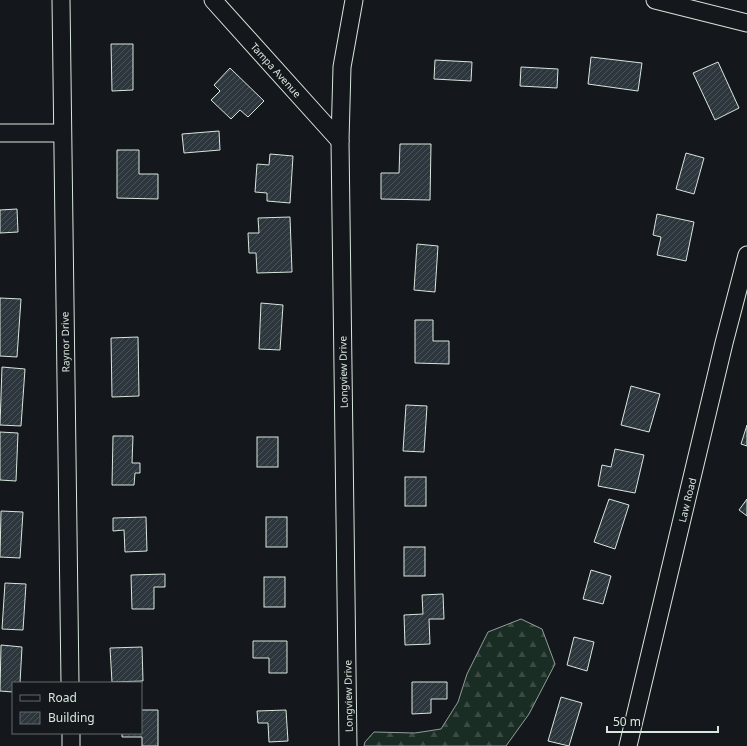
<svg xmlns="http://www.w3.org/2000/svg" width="747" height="746" viewBox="0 0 747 746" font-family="'Noto Sans',sans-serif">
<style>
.forest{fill:url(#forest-firs);stroke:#939e99}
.building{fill:url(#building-hatch);stroke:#d8e6dc}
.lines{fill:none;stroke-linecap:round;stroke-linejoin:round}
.minor-casing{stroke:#d8e6dc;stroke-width:19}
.minor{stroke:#14181c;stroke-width:17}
.labels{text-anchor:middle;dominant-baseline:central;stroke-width:3;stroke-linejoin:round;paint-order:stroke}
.street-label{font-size:10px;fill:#d8e6dc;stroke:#14181c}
</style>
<defs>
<pattern id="forest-firs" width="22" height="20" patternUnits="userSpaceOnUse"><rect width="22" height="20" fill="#1a2d24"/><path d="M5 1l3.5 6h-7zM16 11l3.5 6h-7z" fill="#3b4b43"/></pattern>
<pattern id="building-hatch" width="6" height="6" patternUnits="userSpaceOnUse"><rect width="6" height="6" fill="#2c363c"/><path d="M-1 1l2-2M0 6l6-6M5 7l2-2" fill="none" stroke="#4a5358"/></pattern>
</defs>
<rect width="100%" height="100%" fill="#14181c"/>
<path class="forest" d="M521,619L542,629L555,664L529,714L506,746H364L365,742L374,732L415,733L441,729L458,702L467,674L488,632Z"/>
<g class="building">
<path d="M111,44H133V90L112,91Z"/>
<path d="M591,57L642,63L638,91L588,84Z"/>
<path d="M435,60L472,62L471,81L434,79Z"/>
<path d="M718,62L739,108L715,120L693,73Z"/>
<path d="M521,67L558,69L557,88L520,86Z"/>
<path d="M230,68L264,101L248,117L240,110L231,119L211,100L220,91L214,85Z"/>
<path d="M219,131L220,150L184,153L182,134Z"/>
<path d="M400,144H431L430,200L381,199V173H399Z"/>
<path d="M117,150H139V174H158V199L117,198Z"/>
<path d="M686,153L704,158L694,194L676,189Z"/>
<path d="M270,154L293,156L290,203L267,201V193L255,192L257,164L269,165Z"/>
<path d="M17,209L18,232L0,233V210Z"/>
<path d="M657,214L694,222L686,261L657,255L661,237L653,235Z"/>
<path d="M290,217L292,272L257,273L256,253H249L248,233H259L258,218Z"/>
<path d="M417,244L438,246L435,292L414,290Z"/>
<path d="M0,298L21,299L17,357L0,356Z"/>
<path d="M261,303L283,305L280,350L259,349Z"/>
<path d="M415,320H433V341H449V364L415,363Z"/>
<path d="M138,337L139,396L112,397L111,338Z"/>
<path d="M2,367L25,369L21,426L0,425Z"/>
<path d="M631,386L660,394L649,432L621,425Z"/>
<path d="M406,405L427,406L424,452L403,451Z"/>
<path d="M747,425V446L741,444Z"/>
<path d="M0,432L18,433L16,481L0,480Z"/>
<path d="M113,436H133L132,463H140V473H135L134,485H112Z"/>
<rect x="257" y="437" width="21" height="30"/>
<path d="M615,449L644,455L635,493L598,486L602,465L611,467Z"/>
<rect x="405" y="477" width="21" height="29"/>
<path d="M609,499L629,505L615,549L594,542Z"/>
<path d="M747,499V516L739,510Z"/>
<path d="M1,511L23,512L20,558L0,557Z"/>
<path d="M146,517L147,551L125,552L124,530L113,531V518Z"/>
<rect x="266" y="517" width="21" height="30"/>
<rect x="404" y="547" width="21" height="29"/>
<path d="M591,570L611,576L603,604L583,599Z"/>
<path d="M165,574V587H154V609H132L131,575Z"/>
<rect x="264" y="577" width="21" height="30"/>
<path d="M5,583L26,584L23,630L2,629Z"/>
<path d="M443,594L444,619H429L430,644L405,645L404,615L423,614L422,595Z"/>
<path d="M574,637L594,642L587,671L567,665Z"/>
<path d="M253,641H287V673H269V658H253Z"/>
<path d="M1,645L22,647L20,683H13V692L0,691Z"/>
<path d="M142,647L143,681L112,682L110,648Z"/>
<path d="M412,682H447V699H431V713L412,714Z"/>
<path d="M561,697L582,703L569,746L548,741Z"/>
<path d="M141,710H158V746H142V737H122V733H141Z"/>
<path d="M286,710L288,741L269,742L268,723H258L257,711Z"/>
</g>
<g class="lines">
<g class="minor-casing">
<g id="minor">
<path d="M61,0L70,683"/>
<path d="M213,0L340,141"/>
<path d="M655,0L747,23"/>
<path d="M0,133H62"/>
<path d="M71,733V746"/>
<path d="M348,746L340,141L342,67L354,0"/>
<path d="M628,746L724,343L747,255"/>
</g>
</g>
<use href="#minor" class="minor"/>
</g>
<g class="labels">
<g class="street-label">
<text transform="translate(276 70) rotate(48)">Tampa Avenue</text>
<text transform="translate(65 342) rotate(-91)">Raynor Drive</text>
<text transform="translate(343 372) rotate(-91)">Longview Drive</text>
<text transform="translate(687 500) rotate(-76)">Law Road</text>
<text transform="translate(348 696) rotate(-91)">Longview Drive</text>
</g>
</g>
<rect x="12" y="682" width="130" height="52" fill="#14181c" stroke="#626a69"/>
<rect x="20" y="695" width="20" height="6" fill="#14181c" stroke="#626a69"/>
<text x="48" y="702" font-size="12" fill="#d8e6dc">Road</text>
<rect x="20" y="712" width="20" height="12" fill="url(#building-hatch)" stroke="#626a69"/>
<text x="48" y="722" font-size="12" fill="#d8e6dc">Building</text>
<path d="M607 726v6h111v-6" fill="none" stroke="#d8e6dc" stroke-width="2"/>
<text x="613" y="726" font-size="12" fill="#d8e6dc" stroke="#14181c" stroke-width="3" paint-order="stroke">50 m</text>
</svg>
